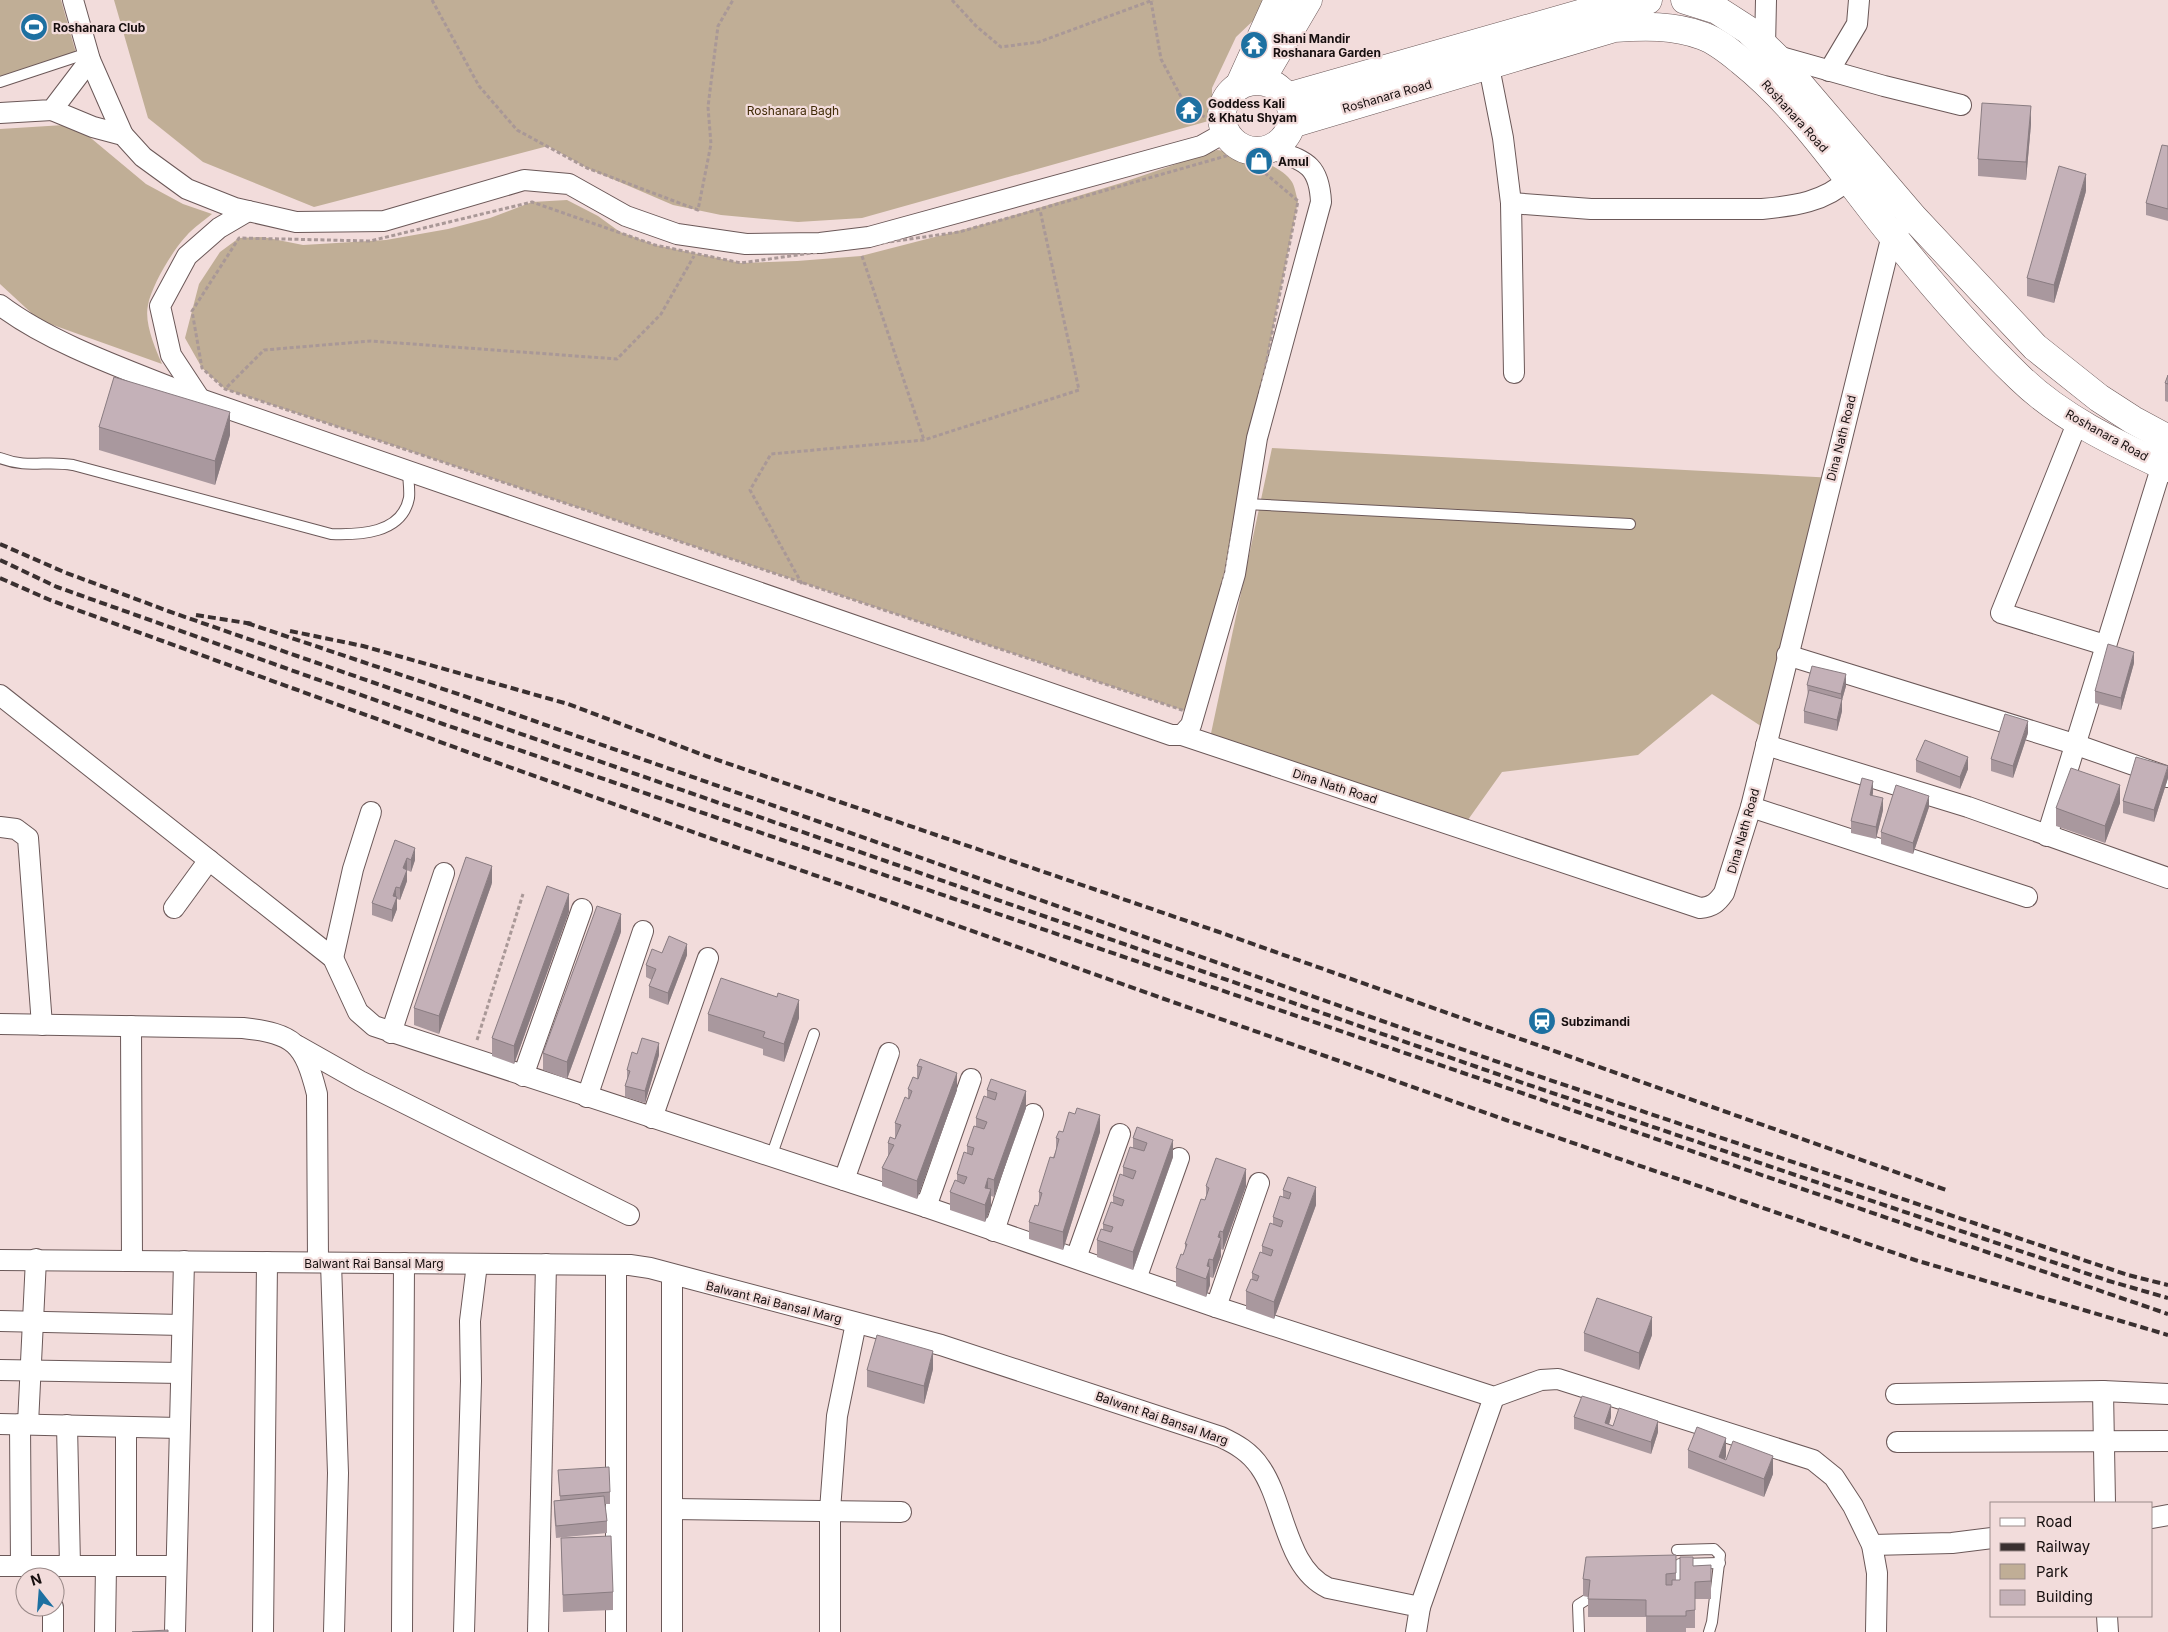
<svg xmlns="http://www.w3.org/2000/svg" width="2168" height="1632" viewBox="0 0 2168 1632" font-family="Inter,sans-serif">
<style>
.green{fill:#c0ae96}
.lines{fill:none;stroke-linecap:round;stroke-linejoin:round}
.lane-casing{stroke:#6b5858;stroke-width:12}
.street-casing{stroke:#6b5858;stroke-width:22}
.secondary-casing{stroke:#6b5858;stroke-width:29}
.path{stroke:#a99897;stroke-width:3;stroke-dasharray:4 2.5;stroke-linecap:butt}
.lane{stroke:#fff;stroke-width:10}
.street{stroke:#fff;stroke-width:20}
.secondary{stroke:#fff;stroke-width:28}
.rail{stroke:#3a3030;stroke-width:4;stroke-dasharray:8 4;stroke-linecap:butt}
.wall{fill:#a9989e}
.shaded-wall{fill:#897c81}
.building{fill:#c4b1b8;stroke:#897c81}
.labels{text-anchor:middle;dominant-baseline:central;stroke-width:4.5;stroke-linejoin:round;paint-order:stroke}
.poi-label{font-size:12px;font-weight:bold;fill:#170f0f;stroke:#f2dcdb;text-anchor:start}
.street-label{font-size:12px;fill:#170f0f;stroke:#f2dcdb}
.park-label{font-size:12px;fill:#3f2905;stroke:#f2dcdb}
</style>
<rect width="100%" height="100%" fill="#f2dcdb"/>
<g class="green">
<path d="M0,0H61L76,53L34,77L0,82Z"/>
<path d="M114,0H1264L1257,17L1236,37L1212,88V120L862,218L798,222L721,215L673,205L587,168L548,146L314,207L203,162L148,118Z"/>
<path d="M64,125L80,129L146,184L183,204L212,214C205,220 197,225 191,231C175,246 152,284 148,305C144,323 155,348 162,364L39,320L0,284V129Z"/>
<path d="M1217,150C1238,152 1280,163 1292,182C1295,187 1296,195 1298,201L1219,604L1188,712L225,389L202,368L185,338L199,284L220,252L239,238L263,237L303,245L386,240L448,229L490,218L532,202L567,200L598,216L620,232L655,245L741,263L797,261L861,256L985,224L1121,183Z"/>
<path d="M1272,448L1835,478L1779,738L1712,694L1638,755L1502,772L1465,824L1210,738Z"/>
</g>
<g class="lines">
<g class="lane-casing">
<g id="lane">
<path d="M0,82L88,53"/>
<path d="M0,458C29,469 44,460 73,465L331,534C359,535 402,534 409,498C410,490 408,479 408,471"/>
<path d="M1246,504L1630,524"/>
<path d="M771,1157L814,1034"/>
<path d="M1677,1550L1714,1549L1720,1555L1712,1622L1709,1632"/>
<path d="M1678,1588L1680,1564L1720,1563"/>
<path d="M1579,1632L1578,1605L1586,1600"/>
</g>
</g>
<g class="street-casing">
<g id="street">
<path d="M73,0L90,60L123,135"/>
<path d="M1765,46L1766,0"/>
<path d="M1774,55L1884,86L1961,105"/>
<path d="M1489,67L1503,138L1511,203L1514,373"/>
<path d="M1829,71L1857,24L1859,0"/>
<path d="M52,110L93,127L123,135L143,157L187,189L235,208L296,222L384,221L524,180L569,184L626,216L677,234L746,244L820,243L869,237L1201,146L1226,132"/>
<path d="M0,113L52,110L90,60"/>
<path d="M1511,203L1591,209H1762C1794,206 1825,202 1849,179"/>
<path d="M0,305C54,346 137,373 200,399L1171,735H1182L1191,725L1235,574L1257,438L1321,202C1319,162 1303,161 1270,148"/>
<path d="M200,399L171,355L160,306L187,256L219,228L248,211"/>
<path d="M2078,421L2001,613L2105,645"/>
<path d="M1787,655L2074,744L2168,777"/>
<path d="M0,695L333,958L358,1012L374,1026L926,1207L1216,1307L1494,1397L1541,1380L1558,1379L1813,1460L1834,1477L1853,1506L1872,1545L1877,1573L1876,1632"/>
<path d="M1182,735L1700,908C1712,907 1717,903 1724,893L1751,807L1892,235L1900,228"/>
<path d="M1766,745L1968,807L2168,878"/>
<path d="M1751,807L2027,897"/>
<path d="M0,827L16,829L28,838L42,1025"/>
<path d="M2047,836L2162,465"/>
<path d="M174,908L209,860"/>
<path d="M333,958L353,869L371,812"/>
<path d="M0,1024L243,1028C295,1034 304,1043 317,1094L318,1262"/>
<path d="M131,1026L132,1261"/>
<path d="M391,1033L444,873"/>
<path d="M298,1046L360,1081L629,1215"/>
<path d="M523,1076L582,909"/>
<path d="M587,1097L643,931"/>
<path d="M652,1118L708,958"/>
<path d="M844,1180L889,1053"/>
<path d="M926,1207L971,1079"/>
<path d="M994,1231L1033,1114"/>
<path d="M1076,1258L1120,1134"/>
<path d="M0,1260L630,1265L650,1268L941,1345L1221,1437C1236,1444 1250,1452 1260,1467C1285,1502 1285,1568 1328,1588L1420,1607L1416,1632"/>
<path d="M331,1263L338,1473L334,1632"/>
<path d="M616,1265V1632"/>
<path d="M1136,1279L1179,1158"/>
<path d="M1216,1307L1259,1183"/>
<path d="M0,1321L182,1325"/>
<path d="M0,1370L181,1373"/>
<path d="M2103,1391L2105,1503"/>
<path d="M1896,1394L2103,1391L2168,1394"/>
<path d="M0,1424L179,1428"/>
<path d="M20,1424L21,1566"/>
<path d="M28,1424L36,1259"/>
<path d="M67,1425L70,1566"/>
<path d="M1897,1442L2168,1441"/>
<path d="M673,1509L901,1512"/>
<path d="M2152,1518L2168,1515"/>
<path d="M1872,1545L1952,1543L1992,1538"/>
<path d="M0,1566H176"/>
<path d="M126,1566V1427"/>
<path d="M53,1607V1632"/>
<path d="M1420,1607L1494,1397"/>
<path d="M2107,1616L2108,1632"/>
<path d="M105,1632L106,1566"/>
<path d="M175,1632L184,1261"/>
<path d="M263,1632L267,1262"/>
<path d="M402,1632L404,1263"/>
<path d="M464,1632L471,1381L470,1321L477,1264"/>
<path d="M538,1632L546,1264"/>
<path d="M672,1632V1275"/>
<path d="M830,1632V1510L837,1416L856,1323"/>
</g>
</g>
<g class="secondary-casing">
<g id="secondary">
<path d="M1685,0L1717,10L1748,30L1778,59L1913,217L2035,347L2099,398L2133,420L2168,439"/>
<path d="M1261,80L1308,0"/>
<circle cx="1257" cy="116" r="35"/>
<path d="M1240,84L1278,0"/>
<path d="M1287,97L1590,11L1648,0"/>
<path d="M1291,124L1614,28C1644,26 1674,25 1703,36C1717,41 1730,52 1741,61C1801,109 1844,176 1892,235C1931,284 1975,335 2020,378C2061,418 2117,444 2168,468"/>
</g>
</g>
<g class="path">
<path d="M432,0L479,86L517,130L587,168L698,210L711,144L708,107L718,26L733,0"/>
<path d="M952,0L976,26L1001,47L1039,42L1153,0"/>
<path d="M1151,1L1161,59L1187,108L1209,119"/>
<path d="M1240,152L1298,201L1219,604L1188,712L225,389L202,368L192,311L239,238L370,241L532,202L655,245L741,263L959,232Z"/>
<path d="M862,256L924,440"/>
<path d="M227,387L264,350L371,341L617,359L661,314L694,256"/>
<path d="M802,584L750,490L771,454L924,440L1079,390L1040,210"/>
<path d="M477,1040L523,894"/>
</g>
<use href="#lane" class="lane"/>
<use href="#street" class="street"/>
<use href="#secondary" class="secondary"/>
<g class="rail">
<path d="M0,544L64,572L168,611L1526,1084L2109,1281L2168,1298"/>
<path d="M0,560L57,587L443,724L2168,1314"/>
<path d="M0,578L50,600L498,763L1506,1120L1915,1260L2168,1335"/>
<path d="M196,615L253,624"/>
<path d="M247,623L461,695L1532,1074L2128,1275L2168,1285"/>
<path d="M290,631L363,646L568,704L706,756L1219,932L1949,1191"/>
</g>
</g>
<g class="wall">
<path d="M2031,124L2026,180L1978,176V159Z"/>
<path d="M2168,146V221L2146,215V203Z"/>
<path d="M2086,191L2054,303L2027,296V278Z"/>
<path d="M2168,375V402L2165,401V383Z"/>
<path d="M99,427L230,435L215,485L99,450Z"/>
<path d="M2134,663L2121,710L2095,703V691Z"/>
<path d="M1807,685L1846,686L1842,700V711L1837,731L1804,723V711L1808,697Z"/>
<path d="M2028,733L2013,778L1991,771V759Z"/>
<path d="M1916,760L1968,769L1960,789L1916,772Z"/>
<path d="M2168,778L2154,822L2123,813V801Z"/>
<path d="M1873,793L1872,796L1883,810L1876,839L1851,833V821Z"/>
<path d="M2120,803L2105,843L2056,826V808Z"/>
<path d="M1929,807L1913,854L1881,844V832Z"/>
<path d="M395,840L415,860L411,872L407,870V881L400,900L397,899V909L392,922L372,915V903Z"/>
<path d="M492,883L439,1034L414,1025V1008Z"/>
<path d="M569,912L514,1064L492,1056V1038Z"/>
<path d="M621,932L567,1079L543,1070V1053Z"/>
<path d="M662,953L687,955L668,1005L649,998V986L652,980L646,977V965Z"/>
<path d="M708,1014L799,1018L784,1062L763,1055V1049L708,1031Z"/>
<path d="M637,1054L659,1055L645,1103L625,1097V1086L627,1080V1070Z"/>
<path d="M920,1059L957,1090L917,1199L882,1186V1168L888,1156V1143L895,1139V1123L908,1099V1089L917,1079V1066Z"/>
<path d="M991,1079L1026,1108L994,1197L991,1196V1207L985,1222L950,1210V1192L957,1181V1174L967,1153V1146L976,1126V1118L987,1097V1090Z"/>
<path d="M1137,1127L1173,1157L1133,1270L1097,1257V1240L1103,1229V1224L1113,1203V1196L1123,1175V1167L1133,1148V1138Z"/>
<path d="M1063,1132H1100L1063,1250L1029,1239V1222L1038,1206L1039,1203V1192L1056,1150V1138Z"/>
<path d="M1288,1177L1316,1205L1274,1319L1246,1309V1291L1252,1279V1273L1262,1252V1246L1273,1224V1217L1283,1197V1190Z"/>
<path d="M1206,1186H1246L1223,1250L1221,1249V1256L1213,1278L1210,1277V1285L1206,1297L1176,1286V1268L1183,1255L1185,1251V1244L1205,1200L1206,1196Z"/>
<path d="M1584,1333L1652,1335L1639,1370L1584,1351Z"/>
<path d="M933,1369L924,1404L867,1387V1370Z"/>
<path d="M1574,1417H1611L1609,1424L1613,1426L1658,1432L1651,1454L1574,1429Z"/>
<path d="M1688,1450L1726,1456L1725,1460L1773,1474L1764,1497L1688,1468Z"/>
<path d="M558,1470L610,1492V1504H605L607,1521V1533L556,1538L554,1512V1501L560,1500Z"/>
<path d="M561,1538L613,1592V1610L563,1612Z"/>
<path d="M1676,1555V1580H1680V1557L1693,1566L1711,1565V1599H1695V1628H1686V1632H1646V1617H1588V1597L1583,1596V1579Z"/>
</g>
<g class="shaded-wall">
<path d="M2031,106V124L2026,180V162Z"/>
<path d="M2086,174V191L2054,303V285Z"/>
<path d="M230,412V435L215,485V461Z"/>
<path d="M2134,652V663L2121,710V698Z"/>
<path d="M1846,674V686L1842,700V711L1837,731V720L1841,705V694Z"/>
<path d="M2028,721V733L2013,778V766Z"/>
<path d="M1968,757V769L1960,789V777Z"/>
<path d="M2168,766V778L2154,822V810Z"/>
<path d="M1873,781V793L1870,807V795Z"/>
<path d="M2120,785V803L2105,843V826Z"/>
<path d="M1929,796V807L1913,854V843Z"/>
<path d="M1883,798V810L1876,839V827Z"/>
<path d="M415,848V860L411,872V860Z"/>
<path d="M407,858V881L400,900V888L403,868Z"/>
<path d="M492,866V883L439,1034V1016Z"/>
<path d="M396,887V898L393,896Z"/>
<path d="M569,894V912L514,1064V1046Z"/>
<path d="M397,897V909L392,922V910Z"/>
<path d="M621,914V932L567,1079V1062Z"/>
<path d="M687,944V955L668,1005V993Z"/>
<path d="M799,1000V1018L784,1062V1044Z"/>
<path d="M659,1043V1055L645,1103V1091Z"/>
<path d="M957,1073V1090L917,1199V1181Z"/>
<path d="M1026,1091V1108L994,1197V1180Z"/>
<path d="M1100,1115V1132L1063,1250V1232Z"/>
<path d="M1173,1140V1157L1133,1270V1252Z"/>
<path d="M1246,1169V1186L1223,1250V1232Z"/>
<path d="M988,1178V1195L985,1205V1188Z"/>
<path d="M1316,1187V1205L1274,1319V1302Z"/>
<path d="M991,1189V1207L985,1222V1205Z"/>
<path d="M1220,1231L1221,1256L1213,1278V1260Z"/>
<path d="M1209,1259L1210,1285L1206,1297L1207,1266Z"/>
<path d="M1652,1317V1335L1639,1370V1353Z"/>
<path d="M933,1351V1369L924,1404V1386Z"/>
<path d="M1611,1405V1417L1608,1428L1605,1423Z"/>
<path d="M1658,1421V1432L1651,1454V1442Z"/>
<path d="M1726,1438V1456L1723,1464L1719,1457Z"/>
<path d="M1773,1456V1474L1764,1497V1479Z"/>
</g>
<g class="building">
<path d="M1982,103L2031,106L2026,162L1978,159Z"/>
<path d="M2162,145L2168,146V209L2146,203Z"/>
<path d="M2059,166L2086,174L2054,285L2027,278Z"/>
<path d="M2168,375V384L2165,383Z"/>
<path d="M114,377L230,412L215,461L99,427Z"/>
<path d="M2108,644L2134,652L2121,698L2095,691Z"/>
<path d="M1812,666L1846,674L1841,694L1807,685Z"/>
<path d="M1809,690L1842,699L1837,720L1804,711Z"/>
<path d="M2005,714L2028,721L2013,766L1991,759Z"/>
<path d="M1925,740L1968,757L1960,777L1916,760Z"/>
<path d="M2136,757L2168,766L2154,810L2123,801Z"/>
<path d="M2071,768L2120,785L2105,826L2056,808Z"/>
<path d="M1862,778L1873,781L1870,795L1883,798L1876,827L1851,821Z"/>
<path d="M1896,785L1929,796L1913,843L1881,832Z"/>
<path d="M395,840L415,848L411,860L407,858L403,868L407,870L400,888L396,887L393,896L397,897L392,910L372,903Z"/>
<path d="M466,857L492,866L439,1016L414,1008Z"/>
<path d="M547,886L569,894L514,1046L492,1038Z"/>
<path d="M597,906L621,914L567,1062L543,1053Z"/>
<path d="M669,936L687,944L668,993L649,986L656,969L646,965L652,949L662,953Z"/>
<path d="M721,978L777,997L778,993L799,1000L784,1044L763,1037L765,1032L708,1014Z"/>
<path d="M642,1038L659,1043L645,1091L625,1086L630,1071L627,1070L632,1052L637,1054Z"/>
<path d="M920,1059L957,1073L917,1181L882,1168L894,1145L888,1143L890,1137L895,1139L901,1125L895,1123L905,1097L909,1099L912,1091L908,1089L913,1077L918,1079L922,1067L917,1066Z"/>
<path d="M991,1079L1026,1091L994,1180L988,1178L985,1188L991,1189L985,1205L950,1192L955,1180L964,1184L967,1177L957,1174L964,1152L972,1155L974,1148L967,1146L974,1126L984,1129L987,1122L976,1118L984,1096L995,1100L997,1093L987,1090Z"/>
<path d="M1077,1108L1100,1115L1063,1232L1029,1222L1035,1205L1038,1206L1042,1193L1039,1192L1050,1157L1054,1158L1059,1139L1056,1138L1059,1131L1063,1132L1069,1112L1075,1114Z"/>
<path d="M1137,1127L1173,1140L1133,1252L1097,1240L1101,1229L1111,1232L1113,1227L1103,1224L1111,1202L1122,1206L1124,1200L1113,1196L1120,1174L1133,1179L1136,1171L1123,1167L1130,1147L1144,1151L1147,1143L1133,1138Z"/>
<path d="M1216,1158L1246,1169L1223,1232L1220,1231L1218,1237L1221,1238L1213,1260L1209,1259L1207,1266L1210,1267L1206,1279L1176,1268L1181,1254L1183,1255L1187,1244H1185L1201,1199L1205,1200L1209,1188L1206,1186Z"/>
<path d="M1288,1177L1316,1187L1274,1302L1246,1291L1251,1279L1257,1281L1259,1276L1252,1273L1260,1252L1271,1256L1273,1250L1262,1246L1270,1223L1281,1227L1283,1221L1273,1217L1280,1196L1289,1199L1291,1193L1283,1190Z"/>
<path d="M1597,1298L1652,1317L1639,1353L1584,1333Z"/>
<path d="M877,1335L933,1351L924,1386L867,1370Z"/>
<path d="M1582,1396L1611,1405L1605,1423L1613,1426L1619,1408L1658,1421L1651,1442L1574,1417Z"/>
<path d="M1697,1427L1726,1438L1719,1457L1726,1460L1733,1441L1773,1456L1764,1479L1688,1450Z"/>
<path d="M609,1467L610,1492L560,1496L558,1470Z"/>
<path d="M604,1496L607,1521L556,1526L554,1501Z"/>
<path d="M611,1536L613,1592L563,1595L561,1538Z"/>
<path d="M1676,1555V1573L1666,1574V1585H1672V1580H1680V1557H1693V1566L1711,1565V1581L1695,1582V1610L1686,1611V1616H1646V1600L1588,1599L1590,1580L1583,1579L1586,1557Z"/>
<path d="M168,1630V1632H132Z"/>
</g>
<defs>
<g id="stadium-disc" transform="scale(1.4375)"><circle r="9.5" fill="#1d70a1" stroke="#f2dcdb"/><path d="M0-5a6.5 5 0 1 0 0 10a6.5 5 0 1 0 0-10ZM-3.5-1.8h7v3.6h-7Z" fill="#fff"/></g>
<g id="temple-disc" transform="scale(1.4375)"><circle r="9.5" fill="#1d70a1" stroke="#f2dcdb"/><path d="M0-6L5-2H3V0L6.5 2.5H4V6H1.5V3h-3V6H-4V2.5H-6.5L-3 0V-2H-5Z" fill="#fff"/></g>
<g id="shop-disc" transform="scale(1.4375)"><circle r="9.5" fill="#1d70a1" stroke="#f2dcdb"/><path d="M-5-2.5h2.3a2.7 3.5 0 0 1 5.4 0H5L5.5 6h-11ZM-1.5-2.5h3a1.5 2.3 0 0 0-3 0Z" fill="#fff"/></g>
<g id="station-disc" transform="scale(1.4375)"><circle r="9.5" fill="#1d70a1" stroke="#f2dcdb"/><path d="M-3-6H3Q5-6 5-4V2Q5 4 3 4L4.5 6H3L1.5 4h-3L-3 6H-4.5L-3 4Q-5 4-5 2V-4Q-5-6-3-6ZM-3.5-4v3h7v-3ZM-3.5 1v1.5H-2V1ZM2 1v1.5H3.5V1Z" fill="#fff"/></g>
</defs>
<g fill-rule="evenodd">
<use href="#stadium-disc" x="34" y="27"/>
<use href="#temple-disc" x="1254" y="45"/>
<use href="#temple-disc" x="1189" y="110"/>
<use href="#shop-disc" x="1259" y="161"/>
<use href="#station-disc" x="1542" y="1021"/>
</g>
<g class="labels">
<g class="poi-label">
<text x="53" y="27">Roshanara Club</text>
<text x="1273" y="38">Shani Mandir<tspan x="1273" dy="14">Roshanara Garden</tspan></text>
<text x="1208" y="103">Goddess Kali<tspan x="1208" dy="14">&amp; Khatu Shyam</tspan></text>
<text x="1278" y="161">Amul</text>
<text x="1561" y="1021">Subzimandi</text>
</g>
<g class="street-label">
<text transform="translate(1387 96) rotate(-16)">Roshanara Road</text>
<text transform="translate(1795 116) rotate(48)">Roshanara Road</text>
<text transform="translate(2107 435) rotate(29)">Roshanara Road</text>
<text transform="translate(1841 438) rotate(-76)">Dina Nath Road</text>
<text transform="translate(1335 786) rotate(18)">Dina Nath Road</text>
<text transform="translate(1743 831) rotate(-74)">Dina Nath Road</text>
<text x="374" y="1263">Balwant Rai Bansal Marg</text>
<text transform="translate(774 1302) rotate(14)">Balwant Rai Bansal Marg</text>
<text transform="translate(1162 1418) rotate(19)">Balwant Rai Bansal Marg</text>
</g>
<g class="park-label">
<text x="793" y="110">Roshanara Bagh</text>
</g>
</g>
<rect x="1990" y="1502" width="162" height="115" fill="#f2dcdb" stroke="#9a8a89"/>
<rect x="2000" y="1518" width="25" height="8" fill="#ffffff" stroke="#9a8a89"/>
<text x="2036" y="1527" font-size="15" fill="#170f0f">Road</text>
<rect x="2000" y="1543" width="25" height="8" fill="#3a3030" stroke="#9a8a89"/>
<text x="2036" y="1552" font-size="15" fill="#170f0f">Railway</text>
<rect x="2000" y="1564" width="25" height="15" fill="#c0ae96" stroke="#9a8a89"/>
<text x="2036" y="1577" font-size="15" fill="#170f0f">Park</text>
<rect x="2000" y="1590" width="25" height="15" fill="#c4b1b8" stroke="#9a8a89"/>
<text x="2036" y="1602" font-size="15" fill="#170f0f">Building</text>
<g transform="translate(40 1592) rotate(343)"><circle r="24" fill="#f2dcdb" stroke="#9a8a89"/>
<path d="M0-4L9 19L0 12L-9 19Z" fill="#1d70a1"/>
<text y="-8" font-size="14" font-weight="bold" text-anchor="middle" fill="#170f0f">N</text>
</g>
</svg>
